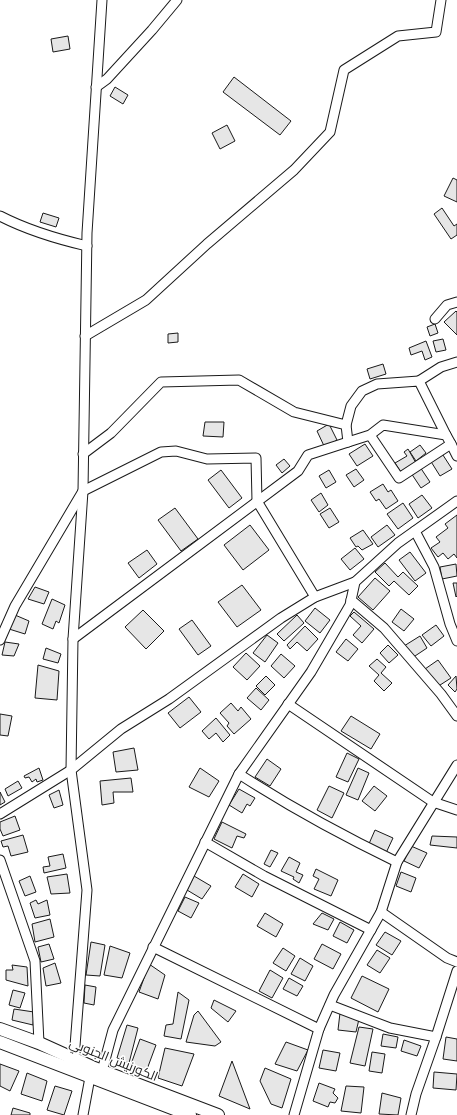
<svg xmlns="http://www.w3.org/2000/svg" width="457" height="1115" viewBox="0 0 457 1115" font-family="Cabin,Cairo,sans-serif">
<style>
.building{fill:#e6e6e6;stroke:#1a1a1a}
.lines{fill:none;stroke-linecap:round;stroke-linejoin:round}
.minor-casing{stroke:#1a1a1a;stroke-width:11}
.major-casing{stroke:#1a1a1a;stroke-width:14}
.minor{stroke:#fff;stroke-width:9}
.major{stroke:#fff;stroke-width:12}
.labels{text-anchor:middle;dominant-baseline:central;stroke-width:3;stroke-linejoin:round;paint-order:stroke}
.street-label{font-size:13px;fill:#1a1a1a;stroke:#fff}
</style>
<rect width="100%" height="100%" fill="#fff"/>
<g class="building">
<path d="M68,36L70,49L53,52L51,39Z"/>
<path d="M234,77L291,121L280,135L223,92Z"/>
<path d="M115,87L128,95L123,104L110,96Z"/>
<path d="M227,125L235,141L220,149L212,133Z"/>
<path d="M453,178L457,180V202L444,196Z"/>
<path d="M442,208L454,226L457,224V235L451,239L434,214Z"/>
<path d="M43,213L59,218L56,227L40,222Z"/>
<path d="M456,311L457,312V335L444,322Z"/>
<path d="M435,324L438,333L430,336L427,327Z"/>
<path d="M178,333V342L168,343V334Z"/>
<path d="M443,339L446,350L436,352L433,341Z"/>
<path d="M426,341L432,357L425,360L422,351L411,355L409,348Z"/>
<path d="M383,364L386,374L370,379L367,369Z"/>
<path d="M205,422H224L223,437L203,436Z"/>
<path d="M329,424L337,440L325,448L317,431Z"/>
<path d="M365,444L373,456L357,466L349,454Z"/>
<path d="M420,445L426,453L416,461L410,452Z"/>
<path d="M408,449L416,463L401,472L395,463L407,456L404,452Z"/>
<path d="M441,452L452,469L440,476L430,460Z"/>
<path d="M284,459L290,466L282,473L276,465Z"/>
<path d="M420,467L430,482L421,488L411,473Z"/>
<path d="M356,469L364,480L354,487L346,475Z"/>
<path d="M221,470L242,498L229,508L208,480Z"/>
<path d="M329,470L336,482L326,488L319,476Z"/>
<path d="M383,484L388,492L391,490L398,501L386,509L379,499L376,501L370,492Z"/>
<path d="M321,493L328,505L319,512L311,500Z"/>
<path d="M422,495L432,508L418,518L409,504Z"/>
<path d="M403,503L413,518L398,529L387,514Z"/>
<path d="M175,508L198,539L181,551L158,520Z"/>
<path d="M330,508L339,522L329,528L320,514Z"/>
<path d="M457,515V558L454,554L448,559L443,553L438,557L431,548L440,542L436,537L448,528L445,524Z"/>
<path d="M250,525L269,550L243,570L224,545Z"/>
<path d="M387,525L395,535L378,547L371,537Z"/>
<path d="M363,530L373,544L362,550L358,546L356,547L350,538Z"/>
<path d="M355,548L364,559L350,570L341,559Z"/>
<path d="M147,550L157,564L139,578L128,563Z"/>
<path d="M410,552L426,573L415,581L399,560Z"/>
<path d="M385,563L398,577L403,572L418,586L409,595L394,581L389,586L375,572Z"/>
<path d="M456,564L457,576L442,579L440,567Z"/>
<path d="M375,578L390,591L373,610L358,597Z"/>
<path d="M453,583H457V596L456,597Z"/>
<path d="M242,585L261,610L237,627L218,602Z"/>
<path d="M35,587L49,592L44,604L28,599Z"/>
<path d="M52,599L65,605L59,623L56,621L53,629L42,624Z"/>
<path d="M315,608L330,620L320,633L305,621Z"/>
<path d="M401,609L414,619L404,631L392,622Z"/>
<path d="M143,610L164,631L146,649L125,627Z"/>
<path d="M354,612L374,629L362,643L353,635L361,626L350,616Z"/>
<path d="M15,615L29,621L25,634L9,629Z"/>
<path d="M297,615L304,623L284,641L277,634Z"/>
<path d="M192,620L211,646L198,655L179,629Z"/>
<path d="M436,625L444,636L431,646L422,635Z"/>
<path d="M305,626L318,639L307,651L297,642L290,649L287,645Z"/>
<path d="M267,635L278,643L265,662L253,653Z"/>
<path d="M420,636L427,648L412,658L404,646Z"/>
<path d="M346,639L358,649L348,661L336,652Z"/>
<path d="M5,642L19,644L14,656L2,655Z"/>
<path d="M388,645L398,655L389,663L380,653Z"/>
<path d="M46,648L61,654L58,663L43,659Z"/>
<path d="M246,653L260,666L247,680L233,667Z"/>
<path d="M281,654L295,666L284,678L271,666Z"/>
<path d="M377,659L386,667L381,673L392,683L384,691L374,681L379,675L369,666Z"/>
<path d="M438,660L451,678L437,687L425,669Z"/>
<path d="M38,665L59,671L57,700L35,698Z"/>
<path d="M266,676L275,685L265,695L256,686Z"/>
<path d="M456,676L457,689L455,692L448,685Z"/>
<path d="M256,688L269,700L261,710L247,698Z"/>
<path d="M189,697L201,712L180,728L168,713Z"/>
<path d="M231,703L238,711L241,707L251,719L234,734L227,726L229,723L220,713Z"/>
<path d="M0,714L12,716L8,736L0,735Z"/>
<path d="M351,716L380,734L371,749L341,731Z"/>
<path d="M216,718L230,735L223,742L216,733L209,739L202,731Z"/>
<path d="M134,748L138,770L116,772L113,752Z"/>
<path d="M347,753L359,759L348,782L336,777Z"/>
<path d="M267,759L281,769L270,786L255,777Z"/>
<path d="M39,768L43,780L37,782L36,779L32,782L29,777L25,778L24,776Z"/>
<path d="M200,768L219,781L209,797L189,787Z"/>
<path d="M358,768L369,773L358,800L346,795Z"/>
<path d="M131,778L133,792H113L114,803L102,805L100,781Z"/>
<path d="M18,781L22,788L8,796L5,789Z"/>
<path d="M329,786L344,793L332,818L317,810Z"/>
<path d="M374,786L387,796L375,811L362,801Z"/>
<path d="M239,789L255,798L250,806L247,804L242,813L229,805Z"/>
<path d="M59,790L63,805L54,808L49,795Z"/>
<path d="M0,792L5,802L0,805Z"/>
<path d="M15,816L20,830L3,836L0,829V822Z"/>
<path d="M222,822L246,834L244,838L237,836L232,848L214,839Z"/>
<path d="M375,830L393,838L386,853L368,846Z"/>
<path d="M23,835L28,852L11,856L8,846L3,847L1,841Z"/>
<path d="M432,836L457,837V848L430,845Z"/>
<path d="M411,846L427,853L419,868L404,861Z"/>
<path d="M271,850L278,853L270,867L264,864Z"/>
<path d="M63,854L66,868L44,873L43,867L50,866L48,857Z"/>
<path d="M289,857L300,863L296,872L303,875L299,883L293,879L294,877L281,871Z"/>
<path d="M316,869L338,880L331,896L314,889L319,879L313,876Z"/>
<path d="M401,872L416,878L411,892L396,886Z"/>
<path d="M67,874L70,893L51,894L47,877Z"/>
<path d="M243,874L259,884L252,897L235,887Z"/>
<path d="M30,876L36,892L25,896L19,881Z"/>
<path d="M194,876L211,886L202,899L187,890Z"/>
<path d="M185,897L199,903L191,918L178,911Z"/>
<path d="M36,900L38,904L47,900L50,915L35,918L30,903Z"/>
<path d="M265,913L283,924L276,937L257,926Z"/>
<path d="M322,913L334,919L328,930L313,924Z"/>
<path d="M50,919L54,937L35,942L32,924Z"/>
<path d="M340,922L354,930L347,943L333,936Z"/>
<path d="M385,932L401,941L392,955L376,945Z"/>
<path d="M91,942L105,945L100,976L86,975Z"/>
<path d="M49,944L54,959L41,962L38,947Z"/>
<path d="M322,944L341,954L333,969L314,959Z"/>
<path d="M110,946L130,953L122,978L104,975Z"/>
<path d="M283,948L295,956L286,971L273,963Z"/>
<path d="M377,950L390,958L380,973L367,965Z"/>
<path d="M300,958L313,966L305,981L291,974Z"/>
<path d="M55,963L61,983L46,986L43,968Z"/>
<path d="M149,964L165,975L158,999L139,992Z"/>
<path d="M12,965L27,967L28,986L6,980V970H13Z"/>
<path d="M270,970L283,978L272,998L259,991Z"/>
<path d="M362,976L389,989L378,1012L351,998Z"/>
<path d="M289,978L303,986L297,996L283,989Z"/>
<path d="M85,985L96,987L94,1005L84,1003Z"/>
<path d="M13,990L25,993L20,1008L9,1005Z"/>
<path d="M178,992L189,1000L181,1039L164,1036L166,1025L173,1024Z"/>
<path d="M214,1000L236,1011L228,1022L211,1008Z"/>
<path d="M14,1009L34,1012L33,1025L12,1020Z"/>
<path d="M198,1011L221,1042L215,1046L186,1042L194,1015Z"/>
<path d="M340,1013L359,1019L356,1032L338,1030Z"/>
<path d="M127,1025L138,1028L129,1063L117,1058Z"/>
<path d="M359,1027L373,1029L365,1066L350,1063Z"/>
<path d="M383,1034L398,1037L396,1048L381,1046Z"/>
<path d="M446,1037L457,1039V1061L443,1059Z"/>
<path d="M140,1039L156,1045L146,1072L130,1067Z"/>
<path d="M404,1040L421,1046L417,1056L401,1051Z"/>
<path d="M286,1042L308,1050L297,1071L275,1064Z"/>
<path d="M165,1048L194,1054L182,1086L158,1078Z"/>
<path d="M323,1050L340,1053L336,1071L319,1068Z"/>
<path d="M372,1052L385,1054L382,1073L369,1071Z"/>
<path d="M232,1061L250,1109L219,1096Z"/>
<path d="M0,1064L19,1071L10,1091L0,1086Z"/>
<path d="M265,1068L291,1079L282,1108L271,1104L260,1081Z"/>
<path d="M434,1072L457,1074L456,1090L433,1088Z"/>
<path d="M27,1073L47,1081L42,1101L21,1094Z"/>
<path d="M319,1083L335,1089L333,1093L338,1098L335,1103L330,1102L328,1107L313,1101Z"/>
<path d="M55,1086L72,1091L64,1115L47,1110Z"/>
<path d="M346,1086L364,1087L361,1113L341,1111Z"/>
<path d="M382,1093L401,1098L398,1115L379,1114Z"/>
<path d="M13,1108L30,1113V1115H11Z"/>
</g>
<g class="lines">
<g class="minor-casing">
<g id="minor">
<path d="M96,87L107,79L152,30L177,0"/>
<path d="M0,216C27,230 57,239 87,246"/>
<path d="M435,319L447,305L457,302"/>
<path d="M85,336L146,300L207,244L294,170L330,132L344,70L398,36L436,32L441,0"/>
<path d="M419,381L441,367L457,362"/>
<path d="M346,425L351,406L362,391L377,384L419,381L446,435"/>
<path d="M348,442L370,435L399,478L451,444L446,435L383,425L370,435"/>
<path d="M451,444L457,456"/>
<path d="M415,531L434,567L450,624L457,641"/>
<path d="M351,600L384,628L441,694L457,716"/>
<path d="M73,639L298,471L308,455L348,442L346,425L294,412L239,380L161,382L111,433L83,454"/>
<path d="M0,640L15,606L83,491L161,452L176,451L207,459L256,458L257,501L315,597"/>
<path d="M288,704L433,802L457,810"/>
<path d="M239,774C290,807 343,836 397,862"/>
<path d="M0,814L71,770L121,729L169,699L281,618L315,597L355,582"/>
<path d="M205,842L264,876L371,930"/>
<path d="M0,860L35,961L39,1043"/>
<path d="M381,912L447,958L457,962"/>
<path d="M153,947L319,1029L294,1115"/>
<path d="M330,1005L390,1028L436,1037L416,1094L411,1115"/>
<path d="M319,1029L334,995L381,912L397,862L457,765"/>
<path d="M436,1037L457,971"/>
<path d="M74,1059L87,890L71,770L73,639L83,491L87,233L102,0"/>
<path d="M102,1071L113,1030L239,774L311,672L350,605L355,582L398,543L457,501"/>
<path d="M83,1115L91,1072"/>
</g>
</g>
<g class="major-casing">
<g id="major">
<path d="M0,1029L39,1043L92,1067L218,1115"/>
<path d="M0,1042L190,1115"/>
</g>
</g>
<use href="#minor" class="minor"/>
<use href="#major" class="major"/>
</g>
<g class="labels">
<g class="street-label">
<text transform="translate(114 1059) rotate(22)">الكورنيش الجنوبي</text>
</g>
</g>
</svg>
